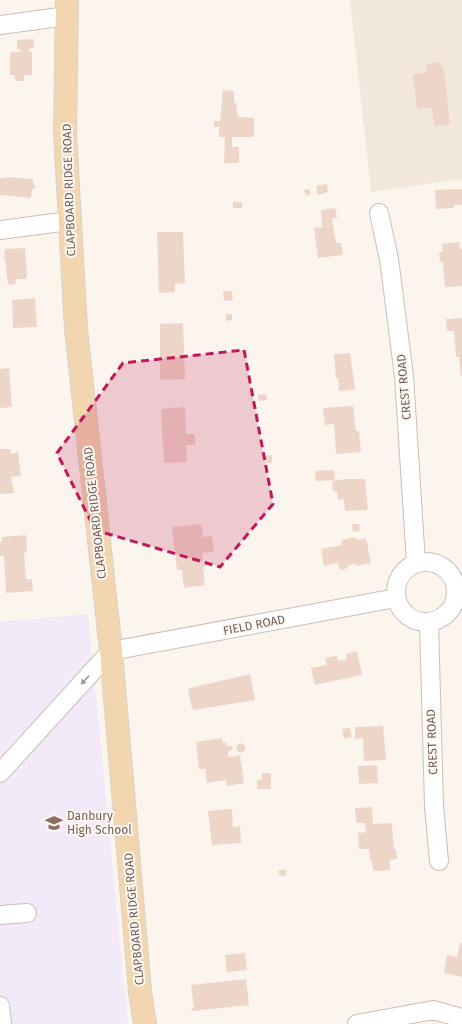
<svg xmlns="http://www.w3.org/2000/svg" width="462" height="1024" viewBox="0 0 462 1024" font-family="'Fira Sans',sans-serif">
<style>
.residential{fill:#f2e7dd}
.education{fill:#f2eaf8}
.building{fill:#edd6c8}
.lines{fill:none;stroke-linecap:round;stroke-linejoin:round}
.minor-casing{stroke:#ccbeb4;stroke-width:20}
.major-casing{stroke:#d8d2cf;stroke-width:24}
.minor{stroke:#fff;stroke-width:18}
.major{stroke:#f1d6af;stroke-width:22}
.oneway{fill:#a5968f}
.marked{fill:#c2185b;fill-opacity:0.2;stroke:#c2185b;stroke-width:3;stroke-dasharray:8 5;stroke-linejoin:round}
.labels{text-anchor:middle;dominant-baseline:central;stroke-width:4;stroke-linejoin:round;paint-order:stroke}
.street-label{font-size:12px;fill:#745d52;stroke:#fdf9f4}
.education-label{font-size:12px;fill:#785e54;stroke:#fdf9f4;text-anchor:start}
</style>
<rect width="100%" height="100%" fill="#fbf5ee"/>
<path class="residential" d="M350,0H462V179L371,192Z"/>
<path class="education" d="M88,614L128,1024H0V622Z"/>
<g class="building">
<path d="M34,39V48L29,49V52H32V75H24V81H15V75H10V52H20V49H17V40Z"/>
<path d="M441,62L442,69L444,68L450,125L434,126L432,108L417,109L413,74L425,73V70H427L426,64Z"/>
<path d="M223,90L234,91V103H236L238,117L254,118V137H232V147H239V163H224L225,137H219V127H214V121H220Z"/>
<path d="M6,177L33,179V185H35V189H32L31,198L0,195V178H6Z"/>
<path d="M327,184L328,192L318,195L316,186Z"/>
<path d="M309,189L311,194L306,196L304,190Z"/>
<path d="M462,189V205H454V208L436,209L435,190Z"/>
<rect x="233" y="202" width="9" height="6"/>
<path d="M335,208L337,218H332L336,243H341L343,255L318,258L314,228L322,227L321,210Z"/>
<path d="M157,232H183L185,283L175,284V292L159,293Z"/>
<path d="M459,242L460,249H462V286L445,287L443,262H440L439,252H443L442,244Z"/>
<path d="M25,248L27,279H15L16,284L8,285L5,259H4L5,249Z"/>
<path d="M223,291H232L233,300L224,301Z"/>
<path d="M35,298L37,327L13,328L12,300Z"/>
<path d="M226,314H232V320L226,321Z"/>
<path d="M462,318V376H461L459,357H456L454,331H447L446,319Z"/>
<path d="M183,323L185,379L160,380V324Z"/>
<path d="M350,353L355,390L339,391L338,378H336L334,354Z"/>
<path d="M9,368L12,407L0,408V369Z"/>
<path d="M266,394L267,400L258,401V395Z"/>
<path d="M353,406L356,431H359L361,452L336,454L334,424L325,425L323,408Z"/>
<path d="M185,407L186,434H195V445H186L187,462L164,463L161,409Z"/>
<path d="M0,449H10L11,454L18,452L21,476L11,477L14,493L0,494Z"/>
<path d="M272,455V463H265V456Z"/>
<path d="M334,470L335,480L316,481L315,471Z"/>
<path d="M346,479H365L368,510L345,511L344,499L338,500L337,491L333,492L332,481Z"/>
<path d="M201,524L203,537L212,536L214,552L202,553L203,564L205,563L206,567H203L205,585L184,588L182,570H177L172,527Z"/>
<path d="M352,524H359L360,531L353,532Z"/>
<path d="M26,535L27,552L24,553L26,579H32L33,591L6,593L4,556H0V542H2V537Z"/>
<path d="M356,537L357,540L366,538L371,563L356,566V564L348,565V568L340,570L338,563L324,566L321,549L342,545L341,540Z"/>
<path d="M357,651L362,675L315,685L311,668L327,665L325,658L337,656L338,661L347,659L346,654Z"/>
<path d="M250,674L255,700L194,710L192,708L188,690L190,688Z"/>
<path d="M383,726L386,760L364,761L363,738L355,739V727Z"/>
<path d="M350,728L352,737L344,739L342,729Z"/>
<path d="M222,738L223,743L226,742L227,746H232L233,749L228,752V755L230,757L240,755L244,783L227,786L226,780L207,783L205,769H199L196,742Z"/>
<circle cx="241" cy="748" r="4.5"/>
<path d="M377,765L378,783L359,784L358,766Z"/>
<path d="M262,773H271V789H257V780H262Z"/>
<path d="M372,807L373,824L391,823L392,826L394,849H396L397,859L390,860V870L373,871L372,861H370L369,849H359L358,833L366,832L365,823H356L355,808Z"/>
<path d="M232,809L233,827L240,826L241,843L212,845L208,811Z"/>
<path d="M279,870H286V876L279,875Z"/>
<path d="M460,943H462V977L444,973L447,955L457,957Z"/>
<path d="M245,953L247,970L227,972L225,955Z"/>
<path d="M246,979L249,1005L192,1011L191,1008H194L191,985Z"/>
</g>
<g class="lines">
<g class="minor-casing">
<g id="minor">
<path d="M0,25L67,16"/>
<path d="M379,213L389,259L404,376L416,563"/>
<path d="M0,230L69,221"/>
<circle cx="426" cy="592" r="30"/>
<path d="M429,622L434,806L439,861"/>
<path d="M0,773L111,651L396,598"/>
<path d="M0,915L27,913"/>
<path d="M0,1006L2,1024"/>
<path d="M357,1024L433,1010L462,1018"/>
</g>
</g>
<g class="major-casing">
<path id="major" d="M67,0L65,133L76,329L111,651L140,992L145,1024"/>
</g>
<use href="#minor" class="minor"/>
<use href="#major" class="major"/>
</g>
<defs><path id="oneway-solid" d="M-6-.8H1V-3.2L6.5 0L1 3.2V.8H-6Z"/></defs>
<use class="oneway" href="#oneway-solid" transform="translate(85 680) rotate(133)"/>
<path class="marked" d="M244,350L273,504L220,567L95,530L57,453L123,363Z"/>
<defs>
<g id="school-bare" transform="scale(1.38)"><path d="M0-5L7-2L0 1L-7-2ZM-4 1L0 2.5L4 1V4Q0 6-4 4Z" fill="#8d6e63" stroke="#fdf9f4" stroke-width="2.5" paint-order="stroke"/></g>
</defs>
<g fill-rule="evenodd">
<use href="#school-bare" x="54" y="823"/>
</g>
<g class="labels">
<g class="street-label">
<text transform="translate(69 190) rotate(-92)">CLAPBOARD RIDGE ROAD</text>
<text transform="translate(404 387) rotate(-95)">CREST ROAD</text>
<text transform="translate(95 513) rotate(-96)">CLAPBOARD RIDGE ROAD</text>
<text transform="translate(254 625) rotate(-11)">FIELD ROAD</text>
<text transform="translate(432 742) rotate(-92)">CREST ROAD</text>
<text transform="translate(134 919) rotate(-95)">CLAPBOARD RIDGE ROAD</text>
</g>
<g class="education-label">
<text x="67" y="816">Danbury<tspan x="67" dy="14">High School</tspan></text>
</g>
</g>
</svg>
